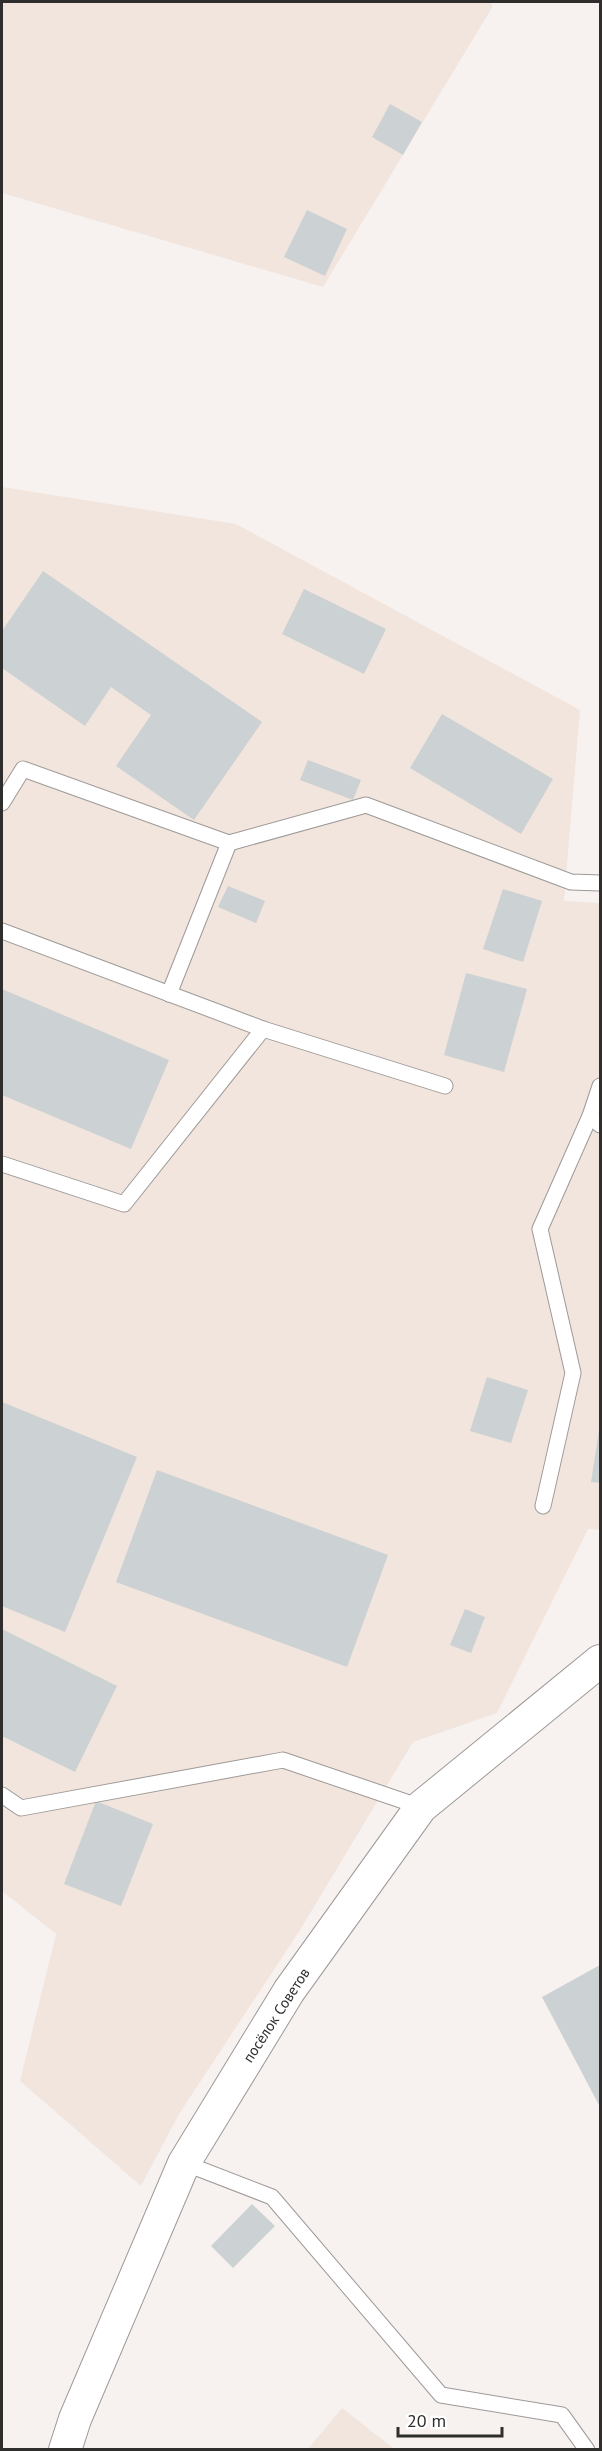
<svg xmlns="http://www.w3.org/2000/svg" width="602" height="2451" viewBox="0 0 602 2451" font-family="'PT Sans',sans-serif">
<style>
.built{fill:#f1e5dd}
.building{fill:#ccd1d3}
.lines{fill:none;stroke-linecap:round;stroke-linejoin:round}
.lane-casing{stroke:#9e9997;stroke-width:17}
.street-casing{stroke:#9e9997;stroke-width:34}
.lane{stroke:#fff;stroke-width:15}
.street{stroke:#fff;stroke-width:32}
.labels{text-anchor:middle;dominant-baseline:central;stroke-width:6;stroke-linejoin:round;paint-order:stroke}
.street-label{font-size:15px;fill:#302e2d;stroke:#fff}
</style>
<rect width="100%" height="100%" fill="#f7f2f0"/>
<g class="built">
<path d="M2,2H489L493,6L323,287L2,193Z"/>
<path d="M2,487L236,524L580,710L564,901L600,903V1530L588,1529L497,1713L413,1742L300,1930L179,2114L141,2186L20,2081L56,1934L2,1891Z"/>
<path d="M342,2408L394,2449H308Z"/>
</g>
<g class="building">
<path d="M390,104L422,122L403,155L372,137Z"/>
<path d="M307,210L347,229L325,276L284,257Z"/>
<path d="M43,571L262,722L194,820L116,766L151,715L111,687L85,726L2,668V631Z"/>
<path d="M304,589L386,629L364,674L282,634Z"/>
<path d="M442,714L553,779L521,834L410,768Z"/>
<path d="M308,760L361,780L353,800L300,780Z"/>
<path d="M228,886L265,901L256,923L218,907Z"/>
<path d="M503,889L542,901L523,962L483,949Z"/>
<path d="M466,973L527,989L504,1072L444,1055Z"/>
<path d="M2,989L169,1060L131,1149L2,1095Z"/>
<path d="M487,1377L528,1390L511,1443L470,1431Z"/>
<path d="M2,1402L137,1457L65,1632L2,1606Z"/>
<path d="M599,1430H600V1483L591,1482Z"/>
<path d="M157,1470L388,1555L347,1667L116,1582Z"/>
<path d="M465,1609L485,1617L471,1653L450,1645Z"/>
<path d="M2,1629L117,1686L75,1772L2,1736Z"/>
<path d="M96,1801L153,1824L121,1906L64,1884Z"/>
<path d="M600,1965V2107L542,1997Z"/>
<path d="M252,2204L275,2226L233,2268L211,2246Z"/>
</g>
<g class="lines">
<g class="lane-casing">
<g id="lane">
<path d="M2,803L23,769L229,843L366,805L571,882L600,883"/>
<path d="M2,931L263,1029L445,1086"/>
<path d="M169,994L229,843"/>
<path d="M600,1086L590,1116L600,1125"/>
<path d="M2,1164L124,1204L263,1029"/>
<path d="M543,1506L573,1373L540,1229L590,1116"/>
<path d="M2,1795L21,1808L283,1760L421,1807"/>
<path d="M184,2163L272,2197L441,2395L562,2415L587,2450"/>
</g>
</g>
<g class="street-casing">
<path id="street" d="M65,2450L75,2419L184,2163L289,1991L421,1807L600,1661"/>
</g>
<use href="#lane" class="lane"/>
<use href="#street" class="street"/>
</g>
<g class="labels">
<g class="street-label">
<text transform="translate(276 2015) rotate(-57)">посёлок Советов</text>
</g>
</g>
<rect width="602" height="2451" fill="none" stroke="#302e2d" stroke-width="6"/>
<path d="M398 2427v9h104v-9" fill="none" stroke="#302e2d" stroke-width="3"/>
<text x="407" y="2427" font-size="18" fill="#302e2d" stroke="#ffffff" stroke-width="4.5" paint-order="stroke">20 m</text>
</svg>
